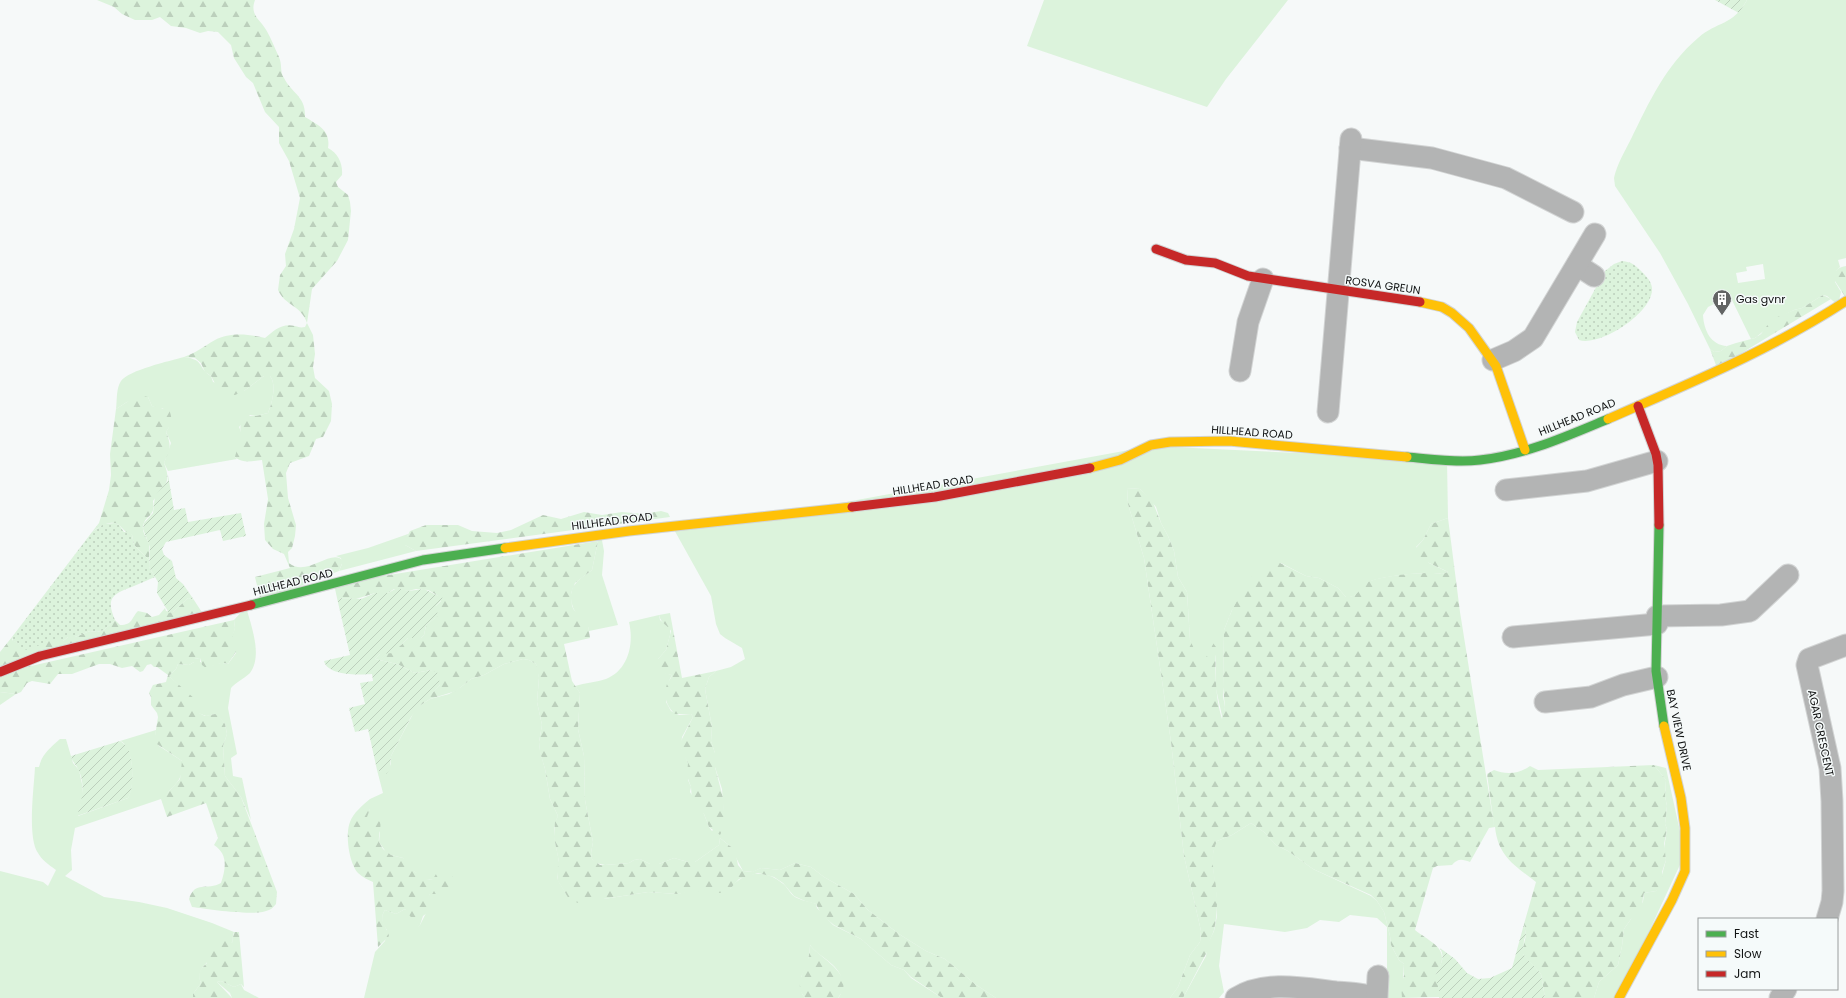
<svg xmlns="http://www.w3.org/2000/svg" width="1846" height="998" viewBox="0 0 1846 998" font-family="Poppins,sans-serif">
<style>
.grass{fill:#dcf3dc;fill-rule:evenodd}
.forest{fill:url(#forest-firs)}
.park{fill:url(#park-dots)}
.garden{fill:url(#garden-furrows)}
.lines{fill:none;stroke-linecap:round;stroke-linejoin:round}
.street-casing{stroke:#d2d4d4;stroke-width:23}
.fast-casing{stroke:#d2d4d4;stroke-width:11}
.slow-casing{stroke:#d2d4d4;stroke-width:11}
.jam-casing{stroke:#d2d4d4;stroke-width:11}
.street{stroke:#b3b4b4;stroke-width:21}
.fast{stroke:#4caf50;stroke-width:9}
.slow{stroke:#ffc107;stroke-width:9}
.jam{stroke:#c62828;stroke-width:9}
.labels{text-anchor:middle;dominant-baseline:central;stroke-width:3;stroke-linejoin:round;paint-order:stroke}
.street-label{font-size:11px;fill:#121414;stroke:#f5fafa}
.poi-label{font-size:11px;fill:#121414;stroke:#f5fafa;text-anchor:start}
</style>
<defs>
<pattern id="forest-firs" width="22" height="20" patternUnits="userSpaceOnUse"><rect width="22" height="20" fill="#dcf3dc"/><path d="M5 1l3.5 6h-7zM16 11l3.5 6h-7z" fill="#bccfbc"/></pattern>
<pattern id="park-dots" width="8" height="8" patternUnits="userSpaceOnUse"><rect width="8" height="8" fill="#dcf3dc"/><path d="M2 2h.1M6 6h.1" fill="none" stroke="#bccfbc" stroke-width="1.8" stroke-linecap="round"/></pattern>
<pattern id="garden-furrows" width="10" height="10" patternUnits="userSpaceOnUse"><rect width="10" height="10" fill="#dcf3dc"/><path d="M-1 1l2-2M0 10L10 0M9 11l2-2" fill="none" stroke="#bccfbc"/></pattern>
</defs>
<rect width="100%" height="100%" fill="#f6f9f9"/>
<g class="grass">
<path d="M1044,0H1288L1226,79L1207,107L1027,46Z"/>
<path d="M1747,0H1846V258L1838,260L1840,267L1836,271L1835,282L1841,292L1838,305L1827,296L1823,295L1802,308L1794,310L1782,316L1755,338L1751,339L1730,296L1708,307L1703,315C1704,331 1711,345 1727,346L1721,351L1714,352L1710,349L1688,304L1660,253L1615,186L1614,178C1617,164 1625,151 1631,139C1649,102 1666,65 1698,38C1717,21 1733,26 1747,0ZM1763,264L1765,279L1738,283L1736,273L1747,271L1746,267Z"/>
<path d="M184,357C206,360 197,368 211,376L213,382L244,391L264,376H270C277,384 272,404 268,413L256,416L250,415L239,427C242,433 242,439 246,445L235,457L237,459L168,471L164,463L171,443L166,432L169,427L163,408L159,409L152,406L148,397L127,402L116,409C117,401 116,388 121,381C129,370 170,361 184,357Z"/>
<path d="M1151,446L1447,460L1448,518L1431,524L1423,540L1416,547L1429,563L1448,572L1442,574C1427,571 1385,576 1371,581C1360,585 1361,598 1346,597L1338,588L1319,578L1306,576L1281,563L1232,610L1224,630L1223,696L1225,707L1223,720L1216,689V655L1202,667L1193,651L1190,640L1187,592L1178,577L1174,551L1168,536L1161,523L1156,507L1145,494L1140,489L1127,488L1128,504L1144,558L1171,742L1184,856L1201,931L1200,942L1190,955L1178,987L1170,998H996L975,984L945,959L926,951L899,934L868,910L854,894L824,877L811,867L795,863L780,870L761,868L753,872L743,871L730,846L720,838L719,845L695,862H688L674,858L659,864H650L640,859L634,860L629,863L605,865L596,863L592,859L591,853L593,842L585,800L584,756L578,729L580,693L575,686C585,683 597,682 606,679C629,670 634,643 629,622L659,615L660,620L670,628V635L666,650L658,659L665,673L672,675L669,681L666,702L671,711L679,715L691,714L693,717L682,737L681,747L688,763V780L691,787L690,792L704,814L709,827L712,831L724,818L722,789L715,767V753L711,741L712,727L705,689L709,677L716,671L731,667L745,659L742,648L725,638L720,634L716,624L711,596L672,526L775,515Z"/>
<path d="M408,534L405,545L416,551L339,571L342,564L341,558L336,556L368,548Z"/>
<path d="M601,535L604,551L602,575L618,625L589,631C588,621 582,618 575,611C572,607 572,603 571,599C570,583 582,578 592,570L598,541Z"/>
<path d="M246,607C251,625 263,656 250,673C244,679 236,682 231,688L228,708L237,754L231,758L233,776L242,778L251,820L241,797L225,776L223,746L227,734L225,724L218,716L215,714L206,716L198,713L189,695L169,676L176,669L178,664L189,665L194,662V659L200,658V662L212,666C219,662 222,663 228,664L236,653L231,639L235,628L234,620Z"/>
<path d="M523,659L529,660L536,664L538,669L539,678L537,702L542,725L539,742L540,751L545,769L550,799L558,816C550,831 557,847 559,862C560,868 556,874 558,880C560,885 564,889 566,894L604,899L648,892L677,894L690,891L730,889C743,871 765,869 782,883C788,887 789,893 795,897C802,901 809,901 816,904L817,908L833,925L861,939L891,965L904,970L911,978L942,998H838C842,994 841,991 842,986C844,965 820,959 810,945L808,963L801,977L802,994L805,998H364L375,952L385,941L387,930C382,924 380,917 385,910L396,914L405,909L416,921L419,927L426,913L427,898L430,894H447L433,879L427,880L415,872L403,858L391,855L386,852L379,842L380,832L366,817L370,809V799L383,793L377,770L386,773L391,764V756L416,708L430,699L449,694L461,687L471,679L484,675L504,664Z"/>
<path d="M0,692L16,694L0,705Z"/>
<path d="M156,730L155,738L159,746L182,761C185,787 165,786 163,805L161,799L75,828L71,850L72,870L65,876L104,897L139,902L167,908L212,923L234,932C232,936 234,940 231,944C221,954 193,965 201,983L193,994V998H0V871L43,882L48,886L56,870C49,865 42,860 38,853C27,837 34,788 35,767H39C42,754 50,748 60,739H66L73,763L79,770L82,784L83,795L78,816L128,798C135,787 134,745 120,741Z"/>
<path d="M1654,765L1666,768L1685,854L1618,998H1594L1599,982L1618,965L1622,946L1624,929L1643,902L1644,893L1656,891L1659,886L1666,860L1664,849L1667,829L1665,824L1667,806L1665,796L1666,780Z"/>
<path d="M1251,823L1264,832L1276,845L1288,851L1313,869L1371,896L1377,901L1384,912L1390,936L1391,945L1399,960L1404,964L1402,998H1377L1387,976V927L1377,918L1350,915L1339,922L1320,920L1307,928L1285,932L1224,924L1219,966L1224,992L1219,998H1183L1206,956L1208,943L1214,931L1217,916V899L1212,861L1214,847L1217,841L1232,835Z"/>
<path d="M221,981L234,987L241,984L244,990L259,998H232L230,993L217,982Z"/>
</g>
<g class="forest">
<path d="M97,0H255C251,11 255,16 262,24C267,30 271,39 274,46C276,51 279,56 280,60C282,67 280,72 284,78C292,94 306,96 305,117C318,125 331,130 328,148C338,153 343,164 342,175L336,182L338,187L348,195L350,202L351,211L348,240L337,261L312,289L307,323L313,335L315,354L313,367L315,378L329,391L332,404L331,421L323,437L316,439L309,456L290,463L286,473L288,498L296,525L295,536L292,548L288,552L289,563C307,578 332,547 343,561L339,571L261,602L255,577L290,568L284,554L273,549L265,540L264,524L268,499L262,460C252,461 243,464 235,457C237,449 238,447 245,445C240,437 238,424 244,416H256L268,413C272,404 277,384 270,376H264L244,391L235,395L225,393L218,389L211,376L205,372L201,363L195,358L184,357C196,353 204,346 215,340C230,332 249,334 265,338C274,331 281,323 295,326C299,327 300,328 305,327L307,323C301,305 285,306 278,290L280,275L286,266L285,254L294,229L300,198L289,161L279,143V127L265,112L253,83L246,77L234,58L231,45L218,32L208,31L200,33L186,28L171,26L160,17L152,20H135L122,14L114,7Z"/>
<path d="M1846,266V298L1833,278C1834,270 1839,267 1846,266Z"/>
<path d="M1823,295L1831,299L1717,368L1710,349L1714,352L1721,351L1727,346L1736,343L1755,338L1761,334L1769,323L1775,318L1794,310L1802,308Z"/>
<path d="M138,395L148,397L152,406L169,410C173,419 172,424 166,432C172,447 170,449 164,463C172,483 165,485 153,501C156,517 145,515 143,526C142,533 147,538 149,544C150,548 149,556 149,560L134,545L132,535C125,532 125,531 120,526C112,518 99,527 92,532L99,523L109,490L111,475L110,454L116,409Z"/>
<path d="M1127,488L1140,489L1152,500L1161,523L1168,536L1174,551L1178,577L1187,592L1190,640L1202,666L1213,643L1216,647C1215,671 1215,696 1222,719L1225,707L1223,687L1224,630L1232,610L1248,581L1254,574L1269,562L1276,561L1306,576L1319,578L1338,588L1346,597C1359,598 1359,587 1368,582C1380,576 1428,571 1442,574L1448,572C1438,566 1418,561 1415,549L1423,540L1431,524L1448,518L1460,612L1494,825L1487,774L1494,770C1506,775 1519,774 1530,766L1538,770L1654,765L1666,780L1665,796L1667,806L1665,824L1667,829L1664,844L1666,860L1662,872L1663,884L1656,891L1644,893C1641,903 1645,916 1631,919L1624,929L1622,946L1618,965L1599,982L1594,998H1545L1541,974L1528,960L1523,954V948L1526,935L1524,924L1536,882C1514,865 1498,856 1495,827L1489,828L1470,862C1462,859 1458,858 1452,865L1437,866L1433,868L1415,930C1433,944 1452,949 1436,974L1440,993L1439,997L1402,998L1401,984L1404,976V964L1399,960L1391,945L1390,936L1384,912L1377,901L1371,895L1313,869L1288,851L1276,845L1264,832L1251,823L1232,835L1217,841C1207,862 1218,881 1217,903C1217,912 1216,921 1214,930C1212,937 1208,941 1209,948L1183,998H1170L1178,987L1190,955L1200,942L1201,931L1184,856L1171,742L1144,558L1128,504Z"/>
<path d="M661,511L668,513L670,517L416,551L405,545L404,542L410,531L426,525H458L472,531L497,533L511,530L543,515L561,519L584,512L602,515L622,512L644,514Z"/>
<path d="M598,541L592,570L575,583L571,593L572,606L574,610L585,618L588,624L590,638L564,644L572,681L580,693L578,729L584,756L585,800L593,842L591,853L592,859L600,865H605L629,863L634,860L640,859L650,864H659L674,858L688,862H695L719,845L720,838L735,850L738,865L743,871L752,872L761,868L780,870L795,863L811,867L824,877L854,894L868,910L899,934L926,951L945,959L975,984L996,998H942L911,977L904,970L891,965L861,939L834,925L821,914L816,904L805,901L794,896L783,883L774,877L758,873L739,879L730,889L720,893L697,891L677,894L648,892L578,903L569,899L558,881L557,871L559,862L554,837L555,822L558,816L550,799L545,769L540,752L539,742L542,725L537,702L539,678L536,664L529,660L523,659L504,664L484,675L471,679L456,691L430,699L416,708L440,685L431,670L415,673L397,664L375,659L380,654L401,645L408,638H421L424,635L426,625L435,618L436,606L441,601L437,595L428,590L416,589L408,591L394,589L388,593H375L356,599L337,598L334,584Z"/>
<path d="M188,598L194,600L205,617L0,671V652L12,637V640L18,643L22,649L48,641H63L68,637H75L90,631L97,632L104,630L115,620L120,625C133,625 131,618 138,611L147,613L152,617L159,615L165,608L166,611L173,612Z"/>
<path d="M670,613L682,678L716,671L709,677L705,689L712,727L711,741L715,753V767L723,798L725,825L720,835L709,827L704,814L692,802L691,787L687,776L688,763L682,752L680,743L693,717L691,714H675C666,706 663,695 667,684C669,680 671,679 672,675L655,672L658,659L666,650L671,631C668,625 661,624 659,615Z"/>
<path d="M234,620L235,628L232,639L237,650L228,664C221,661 215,666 206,668L202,665L200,658L194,659V662L189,665L178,664L176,669L169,676L196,700L199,713L205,716L215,714L218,715L225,724L227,734L223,746L225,776L241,797L277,892L276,904C274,906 272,909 269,910C255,917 209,909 192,907L189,899C195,880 207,891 221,883C226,868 228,854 214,845L218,838L206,803L167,817L163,805V798L180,779L182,761L154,742L158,717L157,713L151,705V697L149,693L153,685L166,682L168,675L157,667H154L151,664L147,665L143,671L140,672L132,666L122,668L110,664H99L72,674H58L50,684L32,681L27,683L21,692L16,694L0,692V673Z"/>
<path d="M370,799V809L367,817C388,818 378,828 379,842L383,849L391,855L403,858L410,862L415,872L426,876L427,880L433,879L436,874C443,872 446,872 453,875L450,888L447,894H430L428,898L431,910L423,916L419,928C416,920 409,917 405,909L396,914L385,910C378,920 387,927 389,936L378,947L373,882C368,880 362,877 358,873C349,863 345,834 350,822C353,813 363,805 370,799Z"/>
<path d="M234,932H239L244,987L241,984L234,987L221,981L217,982L232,998H193V994L201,983C197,974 200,969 207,963L205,957L210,944L224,939L232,943Z"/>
<path d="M809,944C820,959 858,975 838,998H805C790,979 813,967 809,944Z"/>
</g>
<g class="park">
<path d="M1622,261C1632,262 1635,265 1642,272C1647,277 1651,281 1652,288C1654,312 1600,347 1579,340L1575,332L1577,322L1605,271L1614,264Z"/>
<path d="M115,523L119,525L124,532H129L132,535L134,545L149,560V567L155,577C148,580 141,583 134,586C114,594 105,596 115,620L104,630L97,632L90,631L75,637H68L63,641H48L29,650L21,649L18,643L13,641L12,637L92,532L104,524Z"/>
</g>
<g class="garden">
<path d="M1715,0H1747L1739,13Z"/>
<path d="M168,475L174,510L185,508L188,522L241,513L246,536L223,541L220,530L166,542L162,549L164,555L172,561L176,578L183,584L194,600L188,598L173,612L169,613L157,593L158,582L149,567L150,547L143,529L144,523L153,513L155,496L168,481Z"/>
<path d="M397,588L408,591L424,589L443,598L436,606L438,616L426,625L424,635L421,638H408L393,653L380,654L375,659L397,664L415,673L431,670L438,673L440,685L421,704L411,717L391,756L390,769L386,774L377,770L368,729L355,732L349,708L365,704L360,683L373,681L372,674C361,675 327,676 324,661L350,655L337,598L361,599L375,593H388Z"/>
<path d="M120,741L127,746C133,757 135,788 128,798L77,816C82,801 86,784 78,769C76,764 72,762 71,756Z"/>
<path d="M1524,924L1526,935L1524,940L1523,954L1541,974L1545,998H1439V988L1435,978C1437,967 1447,961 1440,948L1455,959L1467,973L1478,979L1490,978L1512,968Z"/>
</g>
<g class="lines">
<g class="street-casing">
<g id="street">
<path d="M1350,148L1432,158L1506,178L1573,212"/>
<path d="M1577,265L1594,276"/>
<path d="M1493,360L1514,351L1533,338L1595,234"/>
<path d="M1240,371L1248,322L1263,279"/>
<path d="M1328,412L1351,139"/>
<path d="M1506,490L1587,481L1657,461"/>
<path d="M1657,616L1721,615L1750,611L1788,575"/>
<path d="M1513,637L1657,624"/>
<path d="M1545,702L1591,697L1623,685L1657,677"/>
<path d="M1827,919L1832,902L1833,891L1832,801L1830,768L1807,665L1809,659L1846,645"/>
<path d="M1236,998C1266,980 1303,988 1336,992C1349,993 1365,993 1376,998"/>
<path d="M1377,998L1378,976"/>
<path d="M1780,998L1786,989"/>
</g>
</g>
<g class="fast-casing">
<g id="fast">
<path d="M1407,457C1431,459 1456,463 1480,460C1525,455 1567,436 1608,419"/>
<path d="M1659,525L1656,671L1664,726"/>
<path d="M251,605L423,560L505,548"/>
</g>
</g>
<g class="slow-casing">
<g id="slow">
<path d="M1420,302L1442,307L1452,313L1469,328L1496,366L1525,450"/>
<path d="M1608,419C1690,383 1771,350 1846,301"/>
<path d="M1090,468L1120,460L1151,445L1170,442L1229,441L1407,457"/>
<path d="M505,548L629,531L852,507"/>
<path d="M1619,998L1672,900L1685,871V828L1681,798L1664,726"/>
</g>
</g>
<g class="jam-casing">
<g id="jam">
<path d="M1156,249L1186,260L1215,263L1248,276L1420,302"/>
<path d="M1638,406L1656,454L1658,465L1659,525"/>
<path d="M852,507L935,497L1090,468"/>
<path d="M0,672L40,656L251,605"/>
</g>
</g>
<use href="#street" class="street"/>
<use href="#fast" class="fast"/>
<use href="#slow" class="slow"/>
<use href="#jam" class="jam"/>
</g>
<defs>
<g id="building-pin" transform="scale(1)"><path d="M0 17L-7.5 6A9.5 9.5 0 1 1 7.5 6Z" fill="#626464" stroke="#f5fafa"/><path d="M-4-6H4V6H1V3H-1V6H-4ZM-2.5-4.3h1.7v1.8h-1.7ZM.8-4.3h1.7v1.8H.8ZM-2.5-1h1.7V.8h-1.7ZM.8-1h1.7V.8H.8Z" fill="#fff"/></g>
</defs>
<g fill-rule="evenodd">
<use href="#building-pin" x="1722" y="299"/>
</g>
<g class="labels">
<g class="street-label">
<text transform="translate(1383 285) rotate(8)">ROSVA GREUN</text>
<text transform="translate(1577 417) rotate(-22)">HILLHEAD ROAD</text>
<text transform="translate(1252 432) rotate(4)">HILLHEAD ROAD</text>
<text transform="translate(933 485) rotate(-9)">HILLHEAD ROAD</text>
<text transform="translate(612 521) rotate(-7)">HILLHEAD ROAD</text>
<text transform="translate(293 582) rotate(-14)">HILLHEAD ROAD</text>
<text transform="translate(1679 730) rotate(78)">BAY VIEW DRIVE</text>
<text transform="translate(1821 733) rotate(78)">AGAR CRESCENT</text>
</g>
<g class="poi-label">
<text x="1736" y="299">Gas gvnr</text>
</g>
</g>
<rect x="1698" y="918" width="140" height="72" fill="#f5fafa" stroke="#9a9e9e"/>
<rect x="1706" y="931" width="20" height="6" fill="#4caf50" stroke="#9a9e9e"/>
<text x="1734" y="938" font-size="12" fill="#121414">Fast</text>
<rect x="1706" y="951" width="20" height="6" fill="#ffc107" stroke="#9a9e9e"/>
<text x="1734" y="958" font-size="12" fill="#121414">Slow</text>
<rect x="1706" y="971" width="20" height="6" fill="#c62828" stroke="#9a9e9e"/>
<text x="1734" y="978" font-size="12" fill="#121414">Jam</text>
</svg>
